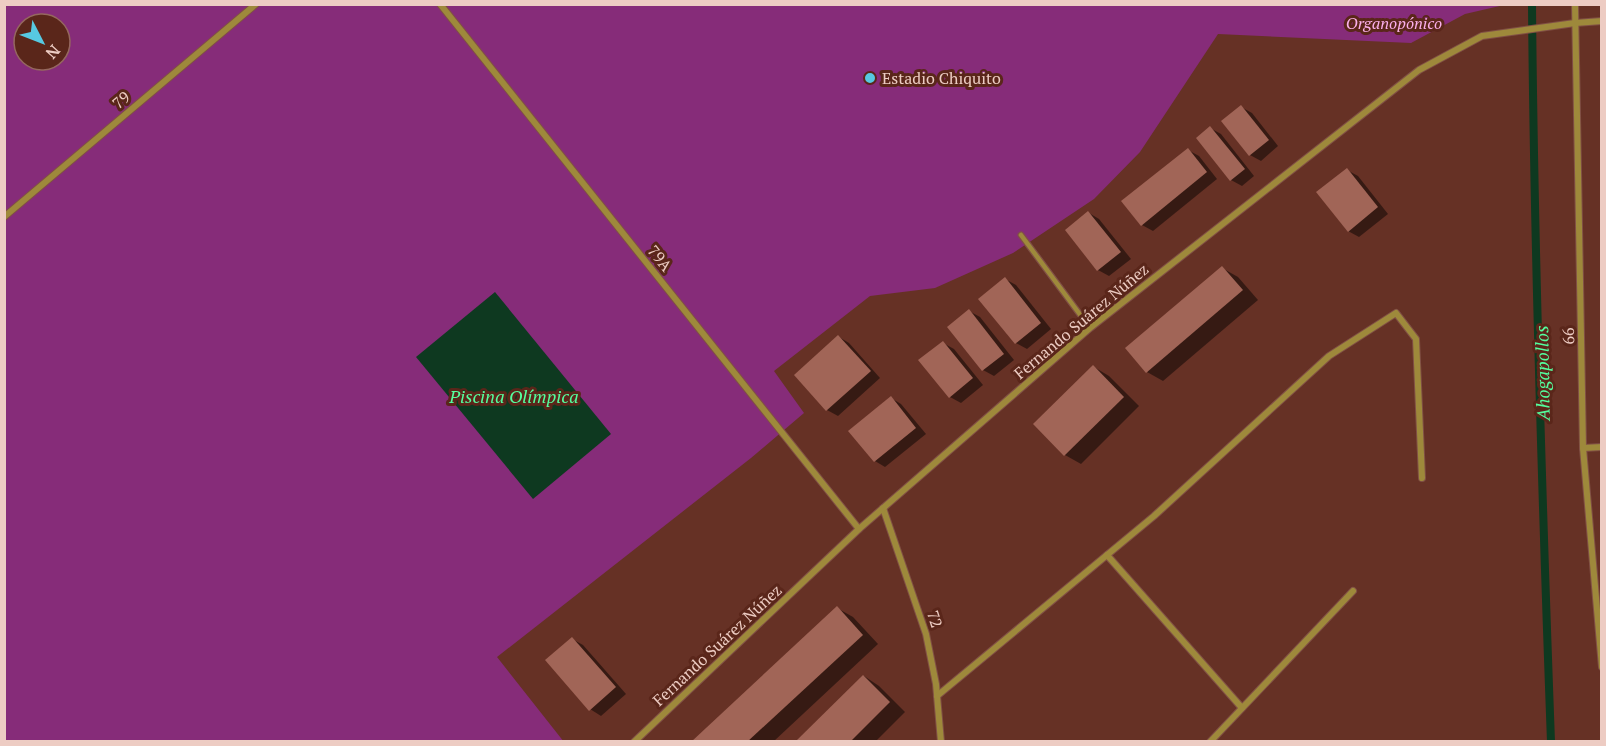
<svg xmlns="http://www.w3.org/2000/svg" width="1606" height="746" viewBox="0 0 1606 746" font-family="'PT Serif',serif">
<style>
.green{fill:#862c79;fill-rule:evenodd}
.water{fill:#0e3920}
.shadow{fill:#0007}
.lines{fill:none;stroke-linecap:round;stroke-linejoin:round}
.stream{stroke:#0e3920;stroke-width:8}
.building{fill:#a16557}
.lane-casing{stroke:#815045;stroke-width:7}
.street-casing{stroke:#815045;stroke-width:8}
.lane{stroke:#9e893b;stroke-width:4.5}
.street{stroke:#9e893b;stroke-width:6}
.poi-dot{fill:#57c9e2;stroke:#5a261a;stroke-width:2}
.labels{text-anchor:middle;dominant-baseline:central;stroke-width:6;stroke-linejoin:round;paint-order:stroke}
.park-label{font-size:16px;font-style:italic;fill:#fbafeb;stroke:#5a261a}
.poi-label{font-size:16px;fill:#edccc3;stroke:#5a261a;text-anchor:start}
.street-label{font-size:16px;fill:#edccc3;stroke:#5a261a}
.water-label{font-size:18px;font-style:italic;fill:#54fe9d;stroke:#5a261a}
</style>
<rect width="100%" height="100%" fill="#663125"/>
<path class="green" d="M4,5H1504L1465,14L1411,43L1218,34L1140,152L1094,199L1013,253L935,288L870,296L774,371L804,413L751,458L497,657L564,742L5,741ZM24,24H60V60H24Z"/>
<path class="water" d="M495,292L611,434L533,499L416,357Z"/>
<g class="shadow">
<path d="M1241,107L1252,113L1278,146L1261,161L1250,155Z"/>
<path d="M1210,128L1221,134L1254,176L1242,186L1231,180Z"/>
<path d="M1188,150L1199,156L1217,179L1153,231L1142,225Z"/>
<path d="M1347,170L1358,176L1388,214L1359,237L1348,231Z"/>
<path d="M1089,213L1099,219L1131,259L1109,276L1098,270Z"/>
<path d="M1222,268L1238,277L1258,300L1163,381L1147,372Z"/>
<path d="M1005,279L1016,285L1051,329L1027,349L1016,343L980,299Z"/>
<path d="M969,311L980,317L1014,360L994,376L983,370Z"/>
<path d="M839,337L849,343L880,378L838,416L827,410L796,375Z"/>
<path d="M943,343L954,349L983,385L961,403L950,397Z"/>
<path d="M1094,367L1109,376L1139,406L1081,464L1065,455Z"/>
<path d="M891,398L901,404L926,434L885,467L875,461Z"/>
<path d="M837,608L853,617L878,644L773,742H693Z"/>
<path d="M572,639L583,645L626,694L601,716L590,709Z"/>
<path d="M864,676L879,686L905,712L875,742H797Z"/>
</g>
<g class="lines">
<path class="stream" d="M1532,4C1534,250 1542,496 1551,742"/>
</g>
<g class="building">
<path d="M1241,105L1269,140L1249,156L1221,121Z"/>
<path d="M1210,126L1245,169L1230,181L1196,138Z"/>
<path d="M1188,148L1207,172L1141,226L1121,201Z"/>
<path d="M1347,168L1378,207L1348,232L1316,192Z"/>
<path d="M1088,211L1121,252L1097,271L1065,230Z"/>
<path d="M1222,266L1243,290L1146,373L1125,348Z"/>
<path d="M1005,277L1041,323L1015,344L978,299Z"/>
<path d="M969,309L1004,354L982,371L947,327Z"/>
<path d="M838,335L871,371L826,411L794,375Z"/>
<path d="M943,341L973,378L949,398L918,360Z"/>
<path d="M1093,365L1124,397L1064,456L1033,424Z"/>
<path d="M891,396L916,428L874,462L848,431Z"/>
<path d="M837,606L863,635L747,742H691Z"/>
<path d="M572,637L616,687L589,711L545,660Z"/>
<path d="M863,675L890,702L850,742H795Z"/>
</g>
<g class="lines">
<g class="lane-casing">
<path id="lane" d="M1021,235L1090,328"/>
</g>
<g class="street-casing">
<g id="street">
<path d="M440,4L859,529"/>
<path d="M1575,4L1583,448L1602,667"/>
<path d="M4,217L256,4"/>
<path d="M1583,448L1602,447"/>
<path d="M883,508L926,634L936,684L941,742"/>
<path d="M1107,555L1242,708"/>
<path d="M937,696L1154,516L1329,356L1396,313L1416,339L1422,478"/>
<path d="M634,742L859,529L1090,328L1419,70L1482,36L1575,23L1602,21"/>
<path d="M1210,742L1353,591"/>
</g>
</g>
<use href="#lane" class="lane"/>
<use href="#street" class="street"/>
</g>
<circle class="poi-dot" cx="870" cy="78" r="6"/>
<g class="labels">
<g class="park-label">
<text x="1394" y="23">Organopónico</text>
</g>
<g class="poi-label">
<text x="882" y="78">Estadio Chiquito</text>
</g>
<g class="street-label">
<text transform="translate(121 100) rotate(-40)">79</text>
<text transform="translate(660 258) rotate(51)">79A</text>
<text transform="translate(1081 321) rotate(-40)">Fernando Suárez Núñez</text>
<text transform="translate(1568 336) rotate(-91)">66</text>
<text transform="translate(935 619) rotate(72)">72</text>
<text transform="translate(717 645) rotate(-43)">Fernando Suárez Núñez</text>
</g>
<g class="water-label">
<text transform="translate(1542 373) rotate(-91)">Ahogapollos</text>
<text x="514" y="396">Piscina Olímpica</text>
</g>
</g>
<rect width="1606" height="746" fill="none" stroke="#edccc3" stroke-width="12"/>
<g transform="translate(42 42) rotate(132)"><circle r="28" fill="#5a261a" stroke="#95685e" stroke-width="1.5"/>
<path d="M0-4.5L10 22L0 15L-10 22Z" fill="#57c9e2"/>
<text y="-9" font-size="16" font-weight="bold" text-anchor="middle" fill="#edccc3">N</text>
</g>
</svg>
